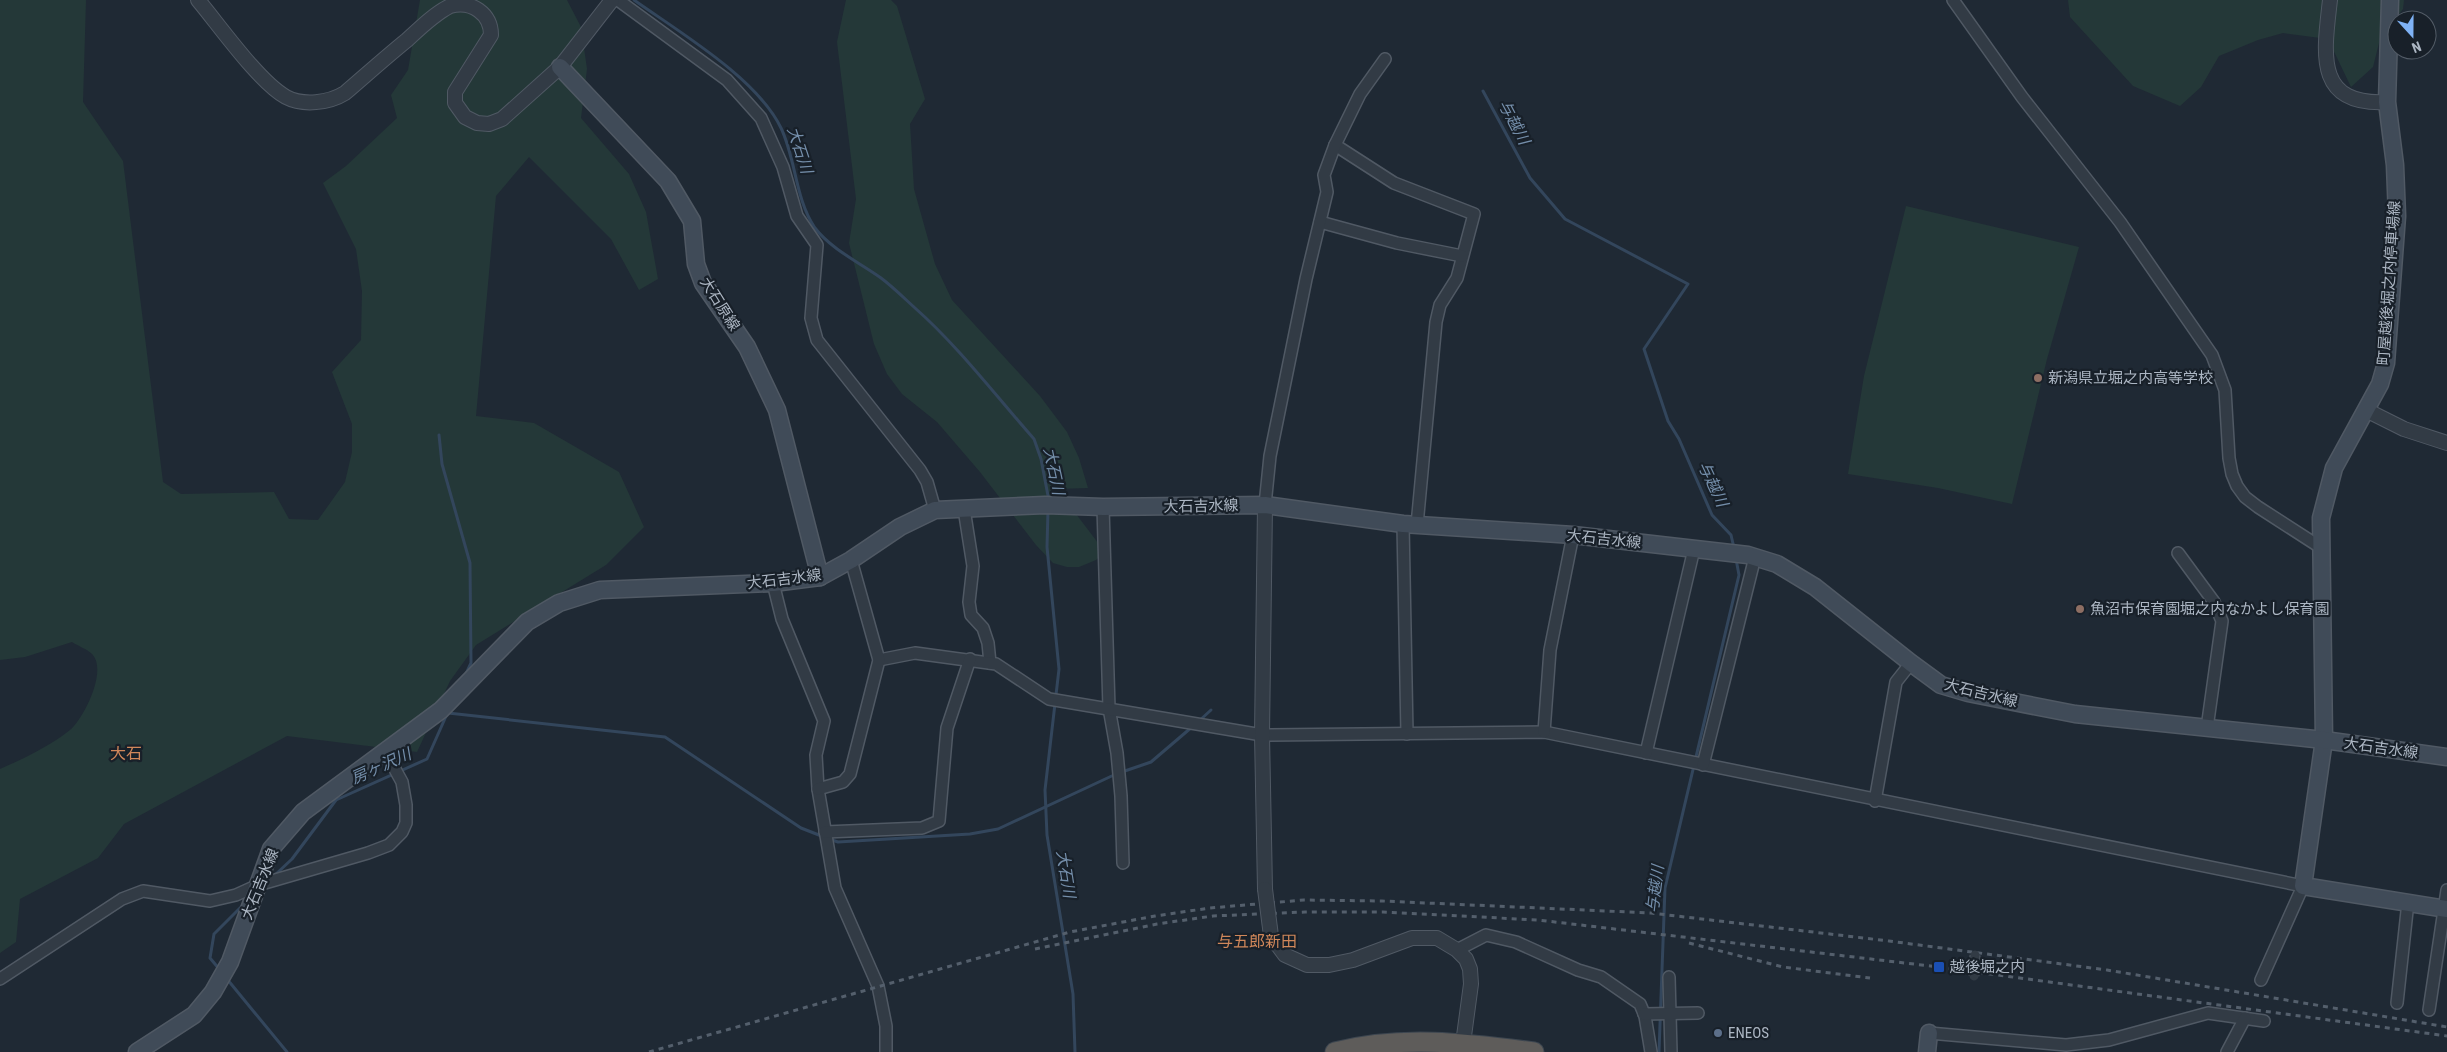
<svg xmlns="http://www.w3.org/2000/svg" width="2447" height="1052" viewBox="0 0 2447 1052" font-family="'Roboto Condensed','Noto Sans JP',sans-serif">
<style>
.green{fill:#243838}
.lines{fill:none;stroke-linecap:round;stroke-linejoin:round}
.stream{stroke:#33465c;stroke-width:3}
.minor-casing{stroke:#505964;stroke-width:14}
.tertiary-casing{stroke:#505964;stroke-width:16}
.secondary-casing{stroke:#505964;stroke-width:19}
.trunk-casing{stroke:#3d4650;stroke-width:21}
.minor{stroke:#323b45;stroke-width:11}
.tertiary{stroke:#323b45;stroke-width:14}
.secondary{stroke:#404b58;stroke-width:16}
.trunk{stroke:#5e5c5a;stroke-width:19}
.rail{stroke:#545f6c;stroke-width:3;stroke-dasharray:5 5;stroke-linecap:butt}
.pedestrian-bridge-casing{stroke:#505964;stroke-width:11;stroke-linecap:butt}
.tertiary-bridge-casing{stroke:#505964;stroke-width:16;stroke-linecap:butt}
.pedestrian-bridge{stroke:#323b45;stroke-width:9}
.tertiary-bridge{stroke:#323b45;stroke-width:14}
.education-dot{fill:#8d6e63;stroke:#182029;stroke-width:2}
.transit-dot{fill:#1a4fb4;stroke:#182029;stroke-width:2}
.service-dot{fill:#5c6f8a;stroke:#182029;stroke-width:2}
.labels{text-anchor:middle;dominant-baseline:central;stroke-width:4.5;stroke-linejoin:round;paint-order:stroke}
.street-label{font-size:15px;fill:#acb6c3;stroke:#182029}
.poi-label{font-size:15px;fill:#acb6c3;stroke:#182029;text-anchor:start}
.water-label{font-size:16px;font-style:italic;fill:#748eaa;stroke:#182029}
.neighbourhood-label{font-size:16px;fill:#d0875a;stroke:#182029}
</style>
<rect width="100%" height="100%" fill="#1f2934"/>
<g class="green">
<path d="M0,0H86L83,102L123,161L163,482L181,494L274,492L289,519L318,520L345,482L352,452V424L332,372L361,340L362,291L356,249L323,183L346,166L397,118L391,95L408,70L420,0H567L581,27L587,69L581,118L629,174L646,212L658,279L639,290L611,239L529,157L496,196L476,416L534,423L619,472L644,527L606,565L476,645L450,681L417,752L287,736L124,824L98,858L20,899L16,942L0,953V769C23,759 50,746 70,730C84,718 108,670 92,654C87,649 78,646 72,642L25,657L0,660Z"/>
<path d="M846,0H891L897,6L925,99L910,124L914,189L935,264L952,300L1040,396L1067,432L1079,458L1088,488L1057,489L1105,552L1096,560L1079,567H1067L1053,563L1036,545L980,472L937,422L902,394L887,374L874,344L849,243L856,199L837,42Z"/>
<path d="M2068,0H2404L2403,9L2380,39L2373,67L2351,87L2328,39L2283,33L2258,40L2219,56L2201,87L2180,106L2133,86L2070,17Z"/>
<path d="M1906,206L2079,247L2047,359L2012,504L1938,488L1848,474L1864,376Z"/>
</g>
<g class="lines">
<g class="stream">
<path d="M634,0C679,32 757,78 781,128C796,159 795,199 815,228C831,249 860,263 881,278C893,287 904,298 915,308C958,346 996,396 1034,439L1041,459L1049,501"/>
<path d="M1483,91L1530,178L1565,219L1688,284L1644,349L1668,421L1679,439L1712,515L1731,535L1734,548"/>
<path d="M439,435L442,464L470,563L471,663L465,676"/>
<path d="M1048,510L1047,547L1059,669L1045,790L1047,835L1073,994L1075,1052"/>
<path d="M448,713L665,737L801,828L824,837"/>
<path d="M1199,721L1211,710"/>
<path d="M829,839L838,842L970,834L998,829L1116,774L1151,762L1192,727"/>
<path d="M275,875L292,859L336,800L427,759L447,714"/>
<path d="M220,970L210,958L214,934L243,905"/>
<path d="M227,979L287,1052"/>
<path d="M1659,1052L1665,888L1739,575L1736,559"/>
</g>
<g class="minor-casing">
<g id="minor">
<path d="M618,0L727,80L761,118L783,167L797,216L817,245L811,318L817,340L920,470L927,482L935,510"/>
<path d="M1953,0L2022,97L2120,222L2212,355L2225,390L2229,458L2232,474L2237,486L2245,497L2258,507L2320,547"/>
<path d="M1335,145L1394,183L1474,214L1457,278L1440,305L1436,322L1417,525"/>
<path d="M1320,222L1397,243L1462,256"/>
<path d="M1265,505L1270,456L1306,279L1327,192L1324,175L1335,145L1360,94L1385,59"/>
<path d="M1103,507L1109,708L1117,753L1121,796L1123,863"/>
<path d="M964,509L973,566L969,602L971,615L983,628L988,643L990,663"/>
<path d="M1403,524L1407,734"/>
<path d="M2178,553L2214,602L2222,621L2207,728"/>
<path d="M773,583L782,619L824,721L816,755L818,789L835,888L878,986L886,1026V1052"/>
<path d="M879,660L915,653L996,664L1049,699L1262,735L1544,732L2303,886L2261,980"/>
<path d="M1544,732L1550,650L1573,535"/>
<path d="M1646,753L1694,549"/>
<path d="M1703,765L1755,557"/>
<path d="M818,789L843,782L850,774L879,660L851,560"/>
<path d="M1875,801L1896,682L1911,663"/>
<path d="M825,832L922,828L939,821L947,728L970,659"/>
<path d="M1457,950L1486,935L1516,942L1578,970L1601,977L1640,1004L1645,1016L1651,1052"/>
<path d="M1669,977L1671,1052"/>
<path d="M0,979L122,899L143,891L210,901L236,895L258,885L368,853L389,845L402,832L406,823V805L402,782L385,751"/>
<path d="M2397,1003L2408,902"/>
<path d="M2429,1010L2447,890"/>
<path d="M1644,1014L1698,1013"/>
<path d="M1929,1033L2066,1045L2109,1040L2208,1013L2264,1021"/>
<path d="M2227,1052L2245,1018"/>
</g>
</g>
<g class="tertiary-casing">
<g id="tertiary">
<path d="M198,0C219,25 259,82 286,97C303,106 329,103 345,93C366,75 386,57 407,40C420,28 434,14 450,6C472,0 491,14 491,35L455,92V103L465,117L477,123L489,124L502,119L560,67L612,0"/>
<path d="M2330,0C2324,53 2314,106 2387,102"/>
<path d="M2366,410L2404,429L2447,443"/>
<path d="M1265,505L1262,735L1265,889"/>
<path d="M1271,936L1285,955L1307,965H1329L1353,960L1412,938H1437L1457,950L1466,959L1470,969L1471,984L1462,1051"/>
</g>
</g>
<g class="secondary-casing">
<g id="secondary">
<path d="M2390,0L2387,102L2395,165L2397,216L2386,363L2380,384L2334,468L2321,518L2324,740L2303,886L2447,909"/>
<path d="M560,67L668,181L692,221L696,264L703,283L747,347L777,410L820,577"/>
<path d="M137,1052L194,1015L213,992L230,962L271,849L303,812L441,710L527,622L559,603L600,590L773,583L820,577L851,560L900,527L935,510L1045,505L1103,507L1265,505L1403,524L1573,535L1748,555L1777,564L1815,587L1911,663L1941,685L1968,693L2075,714L2324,740L2447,757"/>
<path d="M1927,1052L1929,1033"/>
</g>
</g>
<g class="trunk-casing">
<path id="trunk" d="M1335,1052C1401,1035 1466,1043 1534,1052"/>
</g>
<use href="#minor" class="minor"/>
<use href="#tertiary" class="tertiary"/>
<use href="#secondary" class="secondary"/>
<use href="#trunk" class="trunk"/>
<g class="rail">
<path d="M1689,943L1783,967L1870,978"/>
<path d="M1035,949L1157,924L1213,916L1305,912H1383L1538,920L1939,967L2447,1036"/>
<path d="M649,1052L1070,932L1155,916L1210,908L1304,900L1382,901L1651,913L1889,941L2107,970L2447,1027"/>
</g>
<g class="pedestrian-bridge-casing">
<path id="pedestrian-bridge" d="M1974,976L1975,955"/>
</g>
<g class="tertiary-bridge-casing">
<path id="tertiary-bridge" d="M1265,889L1271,936"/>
</g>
<use href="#pedestrian-bridge" class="pedestrian-bridge"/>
<use href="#tertiary-bridge" class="tertiary-bridge"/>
</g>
<g class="education-dot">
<circle cx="2038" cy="378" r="5"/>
<circle cx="2080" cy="609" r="5"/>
</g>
<rect class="transit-dot" x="1933" y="961" width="12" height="12" rx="2.5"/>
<circle class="service-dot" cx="1718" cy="1033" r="5"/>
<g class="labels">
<g class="street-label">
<text transform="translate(2389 283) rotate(-86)">町屋越後堀之内停車場線</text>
<text transform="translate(720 304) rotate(58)">大石原線</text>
<text transform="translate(1201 506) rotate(-1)">大石吉水線</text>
<text transform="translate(1604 539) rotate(6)">大石吉水線</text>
<text transform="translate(784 579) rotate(-7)">大石吉水線</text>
<text transform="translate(1981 693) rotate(14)">大石吉水線</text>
<text transform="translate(2381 748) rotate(8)">大石吉水線</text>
<text transform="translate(260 884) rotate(-68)">大石吉水線</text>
</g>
<g class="poi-label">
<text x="2048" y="378">新潟県立堀之内高等学校</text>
<text x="2090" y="609">魚沼市保育園堀之内なかよし保育園</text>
<text x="1950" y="967">越後堀之内</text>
<text x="1728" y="1033">ENEOS</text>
</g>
<g class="water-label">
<text transform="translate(1514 122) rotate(62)">与越川</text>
<text transform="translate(800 150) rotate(72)">大石川</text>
<text transform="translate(1054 471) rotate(78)">大石川</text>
<text transform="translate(1713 484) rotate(65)">与越川</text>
<text transform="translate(381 766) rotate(-24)">房ヶ沢川</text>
<text transform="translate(1066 874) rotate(81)">大石川</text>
<text transform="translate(1655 889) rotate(-83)">与越川</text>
</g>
<g class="neighbourhood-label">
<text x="126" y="753">大石</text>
<text x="1257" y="941">与五郎新田</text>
</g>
</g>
<g transform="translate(2412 35) rotate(159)"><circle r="24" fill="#182029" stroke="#535c67"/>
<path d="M0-4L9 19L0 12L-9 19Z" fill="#7fb2f5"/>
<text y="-8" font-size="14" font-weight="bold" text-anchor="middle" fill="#acb6c3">N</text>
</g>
</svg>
